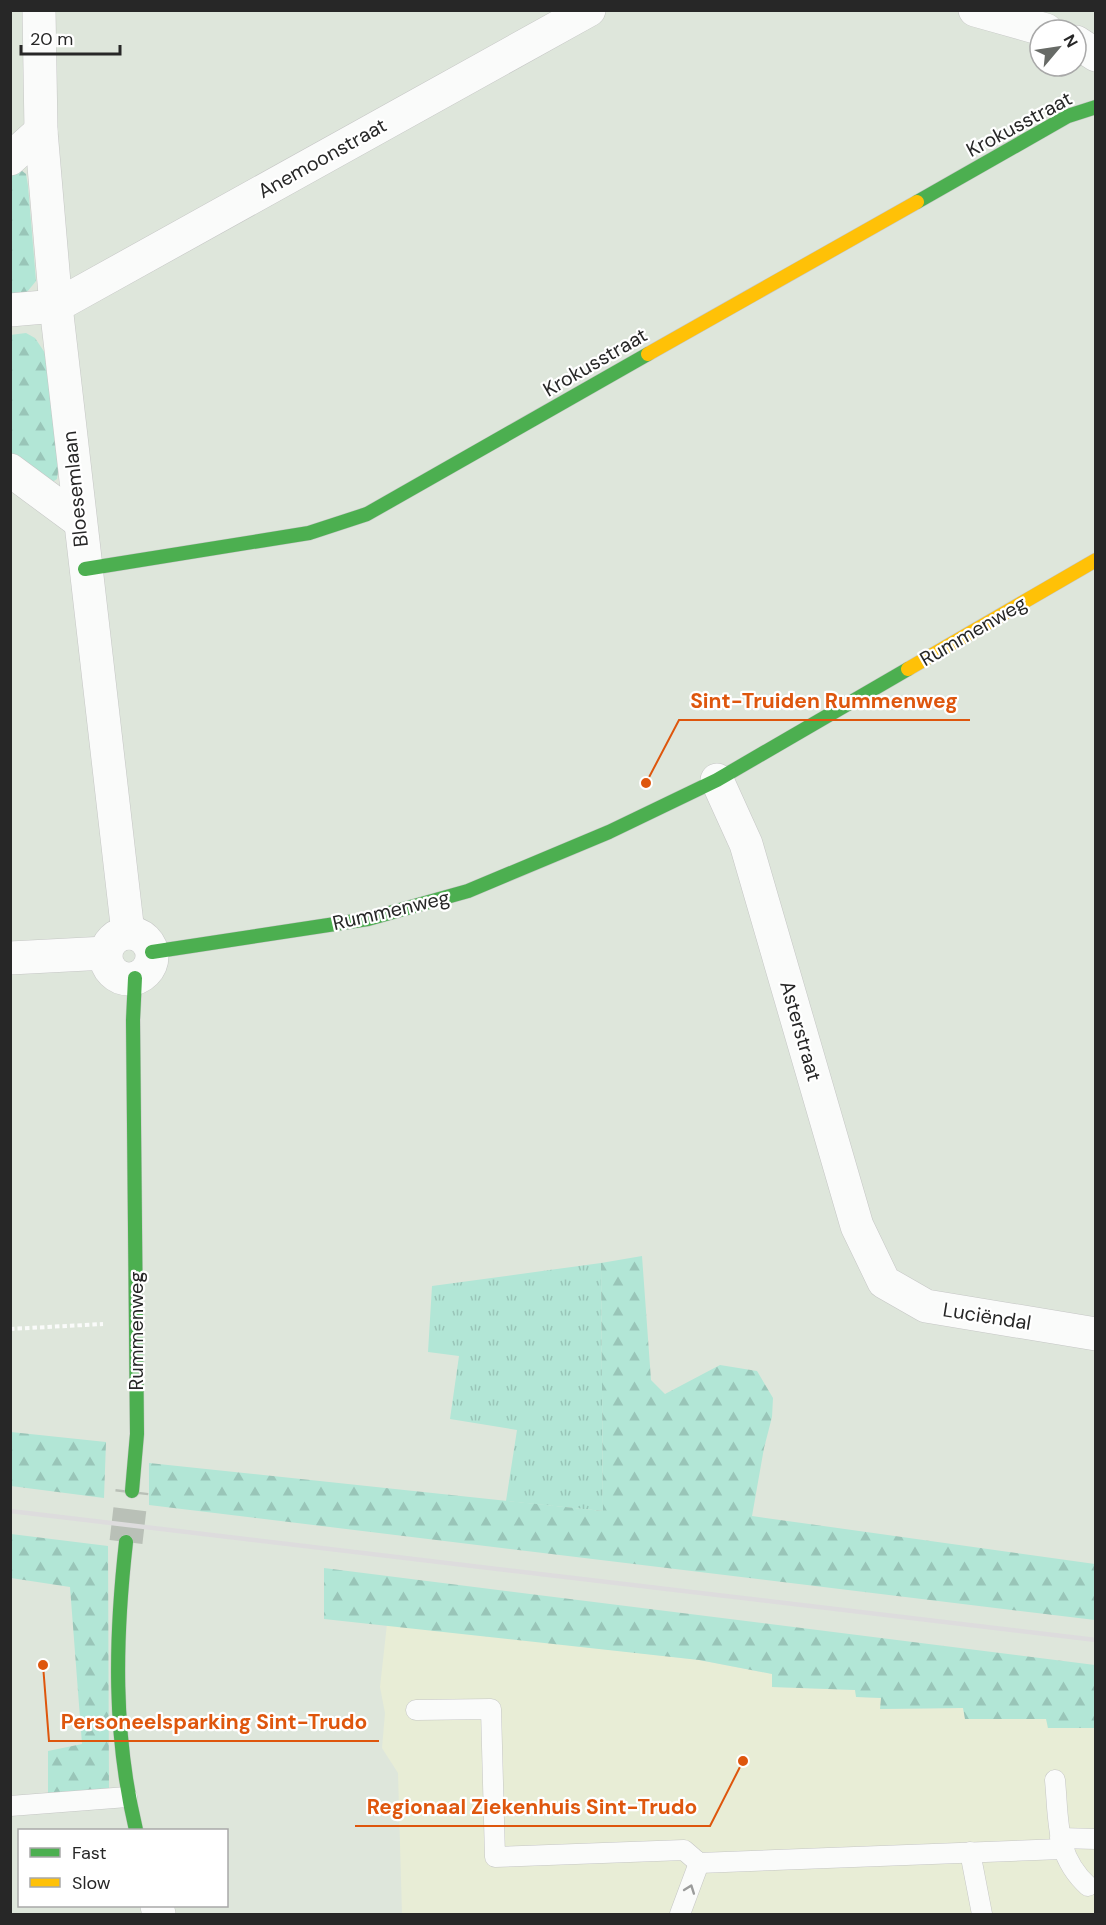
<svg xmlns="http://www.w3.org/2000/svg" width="1106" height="1925" viewBox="0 0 1106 1925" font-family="'DM Sans',sans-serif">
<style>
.medical{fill:#e8edd6}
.grass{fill:url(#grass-tufts)}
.forest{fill:url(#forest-firs)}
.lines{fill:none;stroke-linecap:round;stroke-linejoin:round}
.secondary-tunnel{stroke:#b9c0b7;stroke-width:33;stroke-dasharray:33 16;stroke-linecap:butt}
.lane-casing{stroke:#c5c6c5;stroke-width:21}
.street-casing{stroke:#c5c6c5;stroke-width:34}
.fast-casing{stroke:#c5c6c5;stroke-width:15}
.slow-casing{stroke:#c5c6c5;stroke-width:15}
.path{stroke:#fafbfa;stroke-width:4;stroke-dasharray:4.5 3;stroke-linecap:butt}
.lane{stroke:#fafbfa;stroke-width:20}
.street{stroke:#fafbfa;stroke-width:33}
.fast{stroke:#4caf50;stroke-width:14}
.slow{stroke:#ffc107;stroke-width:14}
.rail{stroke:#dddcdd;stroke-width:4.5}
.oneway{stroke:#9b9c9b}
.labels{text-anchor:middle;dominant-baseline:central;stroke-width:4.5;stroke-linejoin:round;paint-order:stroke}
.street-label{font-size:20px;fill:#272727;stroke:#fff}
.leader{fill:none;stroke:#de560d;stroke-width:2}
.callout-dot{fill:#de560d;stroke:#fff;stroke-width:2}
.callout-label{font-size:21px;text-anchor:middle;font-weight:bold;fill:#de560d;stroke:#fff;stroke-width:4.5;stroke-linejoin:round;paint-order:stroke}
</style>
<defs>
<pattern id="grass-tufts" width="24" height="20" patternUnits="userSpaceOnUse" patternTransform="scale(1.5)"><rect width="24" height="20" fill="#b2e6d6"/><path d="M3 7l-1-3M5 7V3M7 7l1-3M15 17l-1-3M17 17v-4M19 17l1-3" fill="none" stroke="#99c5b8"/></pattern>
<pattern id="forest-firs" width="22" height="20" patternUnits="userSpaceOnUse" patternTransform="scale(1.5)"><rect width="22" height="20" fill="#b2e6d6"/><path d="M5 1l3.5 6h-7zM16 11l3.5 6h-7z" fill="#99c5b8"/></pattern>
</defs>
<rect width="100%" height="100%" fill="#dee6db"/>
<path class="medical" d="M387,1624L699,1660L772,1674V1687L855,1690L857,1697L881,1698V1709L963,1708L965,1719H1047L1048,1728H1095V1914H402L398,1773L382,1748L385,1713L380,1687Z"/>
<path class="grass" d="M601,1263L603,1511L506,1501L517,1430L450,1419L459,1356L428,1352L432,1286Z"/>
<g class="forest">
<path d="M17,167L26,174L28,186L36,281L27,292L11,294L10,173Z"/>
<path d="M26,333L35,338L45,353L59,464L57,479L49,484L11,460L10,335Z"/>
<path d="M642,1256L651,1380L665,1394L720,1365L757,1371L773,1398L772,1417L764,1448L752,1516L1095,1564V1620L149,1505V1463L603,1511L601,1263Z"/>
<path d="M11,1432L106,1442L104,1498L11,1486Z"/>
<path d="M11,1534L108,1546L109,1789L48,1793V1751L82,1744L70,1587L11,1578Z"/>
<path d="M324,1568L1095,1665V1728H1048L1046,1719H965L963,1708L880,1709L881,1698L856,1697L855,1690L772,1687V1674L699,1660L324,1619Z"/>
</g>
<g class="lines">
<path class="secondary-tunnel" d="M126,1542L132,1491"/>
<g class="lane-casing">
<g id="lane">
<path d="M416,1710L491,1709L495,1857L684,1850L699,1863L1062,1849"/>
<path d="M1055,1780C1059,1822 1055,1856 1088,1886"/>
<path d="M10,1806L127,1797"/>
<path d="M1060,1838L1096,1839"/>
<path d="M970,1852L982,1914"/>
<path d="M680,1914L699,1863"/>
</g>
</g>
<g class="street-casing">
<g id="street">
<path d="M39,10L41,131L56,306L128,933"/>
<path d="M975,10L1046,30"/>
<path d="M1076,42L1096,55"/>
<path d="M10,159L41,131"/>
<path d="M10,310L56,306L589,10"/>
<path d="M10,470L79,521"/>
<path d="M717,780L746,844L857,1226L884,1282L926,1306L1096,1334"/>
<circle cx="129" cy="956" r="23"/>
<path d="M10,958L106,953"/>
<path d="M157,1906L159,1914"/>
</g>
</g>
<g class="fast-casing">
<g id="fast">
<path d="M917,202L1068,116L1096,107"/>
<path d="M85,569L309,533L367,514L648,354"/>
<path d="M152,952L368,919L468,891L609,832L717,780L908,669"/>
<path d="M132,1491L137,1434L133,1020L135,978"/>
<path d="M126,1542C115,1640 113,1734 136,1830"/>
</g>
</g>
<g class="slow-casing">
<g id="slow">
<path d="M648,354L917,202"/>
<path d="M908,669L1096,560"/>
</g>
</g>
<path class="path" d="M10,1329L103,1324"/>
<use href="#lane" class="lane"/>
<use href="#street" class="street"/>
<use href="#fast" class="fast"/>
<use href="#slow" class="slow"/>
<path class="rail" d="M10,1511L1096,1640"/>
</g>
<defs><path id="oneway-chevron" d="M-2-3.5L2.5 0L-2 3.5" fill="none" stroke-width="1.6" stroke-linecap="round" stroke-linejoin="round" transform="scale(1.5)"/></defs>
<use class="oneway" href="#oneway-chevron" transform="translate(690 1889) rotate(-70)"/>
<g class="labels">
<g class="street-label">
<text transform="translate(1019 124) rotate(-28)">Krokusstraat</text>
<text transform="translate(322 158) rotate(-29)">Anemoonstraat</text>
<text transform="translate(595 362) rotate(-30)">Krokusstraat</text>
<text transform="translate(75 489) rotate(-96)">Bloesemlaan</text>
<text transform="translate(973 631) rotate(-30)">Rummenweg</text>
<text transform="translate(391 910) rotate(-13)">Rummenweg</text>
<text transform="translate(801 1031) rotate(74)">Asterstraat</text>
<text transform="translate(987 1316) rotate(9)">Luciëndal</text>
<text transform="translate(136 1331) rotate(-90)">Rummenweg</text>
</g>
</g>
<path class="leader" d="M646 783L679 720H970M43 1665L49 1741H379M743 1761L710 1826H355"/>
<g class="callout-dot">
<circle cx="646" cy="783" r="6"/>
<circle cx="43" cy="1665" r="6"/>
<circle cx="743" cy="1761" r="6"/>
</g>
<g class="callout-label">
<text x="824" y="708">Sint-Truiden Rummenweg</text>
<text x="214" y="1729">Personeelsparking Sint-Trudo</text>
<text x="532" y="1814">Regionaal Ziekenhuis Sint-Trudo</text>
</g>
<rect width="1106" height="1925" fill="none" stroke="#272727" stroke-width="24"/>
<rect x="18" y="1829" width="210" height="78" fill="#ffffff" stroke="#a9a9a9" stroke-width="1.5"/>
<rect x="30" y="1848" width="30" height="9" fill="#4caf50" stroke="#a9a9a9" stroke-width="1.5"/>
<text x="72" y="1859" font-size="18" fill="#272727">Fast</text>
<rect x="30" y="1878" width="30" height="9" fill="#ffc107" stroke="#a9a9a9" stroke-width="1.5"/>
<text x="72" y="1889" font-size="18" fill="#272727">Slow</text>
<g transform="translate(1058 48) rotate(61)"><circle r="28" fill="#ffffff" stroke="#a9a9a9" stroke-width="1.5"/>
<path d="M0-4.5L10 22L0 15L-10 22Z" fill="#676a66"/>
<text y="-9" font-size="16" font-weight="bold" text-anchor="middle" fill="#272727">N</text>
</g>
<path d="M21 45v9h99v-9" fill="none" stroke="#272727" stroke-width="3"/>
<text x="30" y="45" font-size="18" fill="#272727" stroke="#ffffff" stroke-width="4.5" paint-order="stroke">20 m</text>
</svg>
